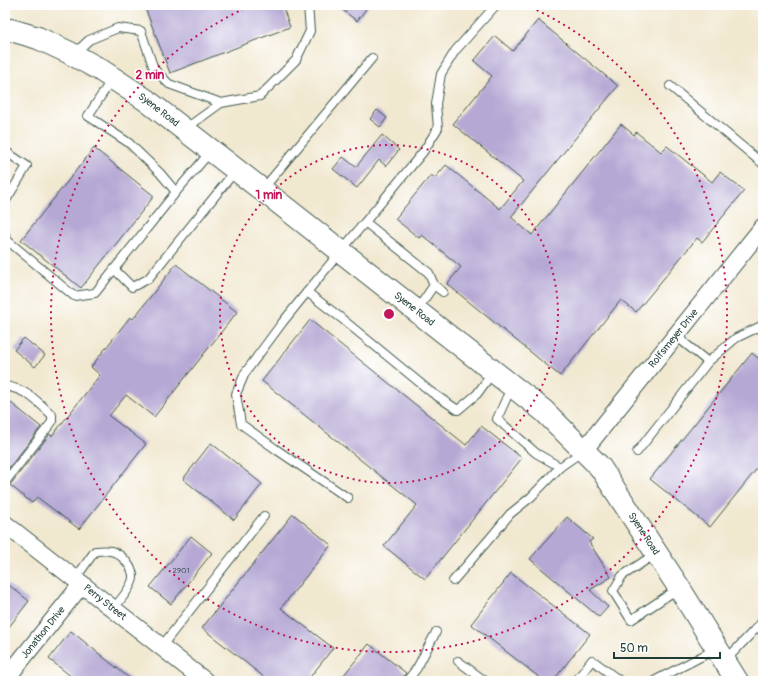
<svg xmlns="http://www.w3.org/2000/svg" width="768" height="686" viewBox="0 0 768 686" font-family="Pangolin,sans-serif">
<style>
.building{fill:#b5a8d4}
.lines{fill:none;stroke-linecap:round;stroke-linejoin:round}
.lane-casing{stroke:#3e574b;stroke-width:10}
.street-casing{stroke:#3e574b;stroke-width:19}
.secondary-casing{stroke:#3e574b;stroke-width:24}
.lane{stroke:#fff;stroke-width:8}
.street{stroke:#fff;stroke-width:17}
.secondary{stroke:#fff;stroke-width:22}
.ring{fill:none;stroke:#c2185b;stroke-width:2;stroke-dasharray:2 4}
.labels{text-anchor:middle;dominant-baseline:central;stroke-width:3;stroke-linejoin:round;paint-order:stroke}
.number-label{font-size:8px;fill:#44585c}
.street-label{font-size:10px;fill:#1f3d34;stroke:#fff}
.centre{fill:#c2185b;stroke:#fff;stroke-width:2}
.ring-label{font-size:12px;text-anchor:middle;font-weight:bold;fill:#c2185b;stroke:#fff;stroke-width:3;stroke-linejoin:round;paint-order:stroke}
</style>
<rect width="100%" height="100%" fill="#fff"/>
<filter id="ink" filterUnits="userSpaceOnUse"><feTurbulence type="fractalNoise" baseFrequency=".025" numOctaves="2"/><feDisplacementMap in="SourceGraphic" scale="8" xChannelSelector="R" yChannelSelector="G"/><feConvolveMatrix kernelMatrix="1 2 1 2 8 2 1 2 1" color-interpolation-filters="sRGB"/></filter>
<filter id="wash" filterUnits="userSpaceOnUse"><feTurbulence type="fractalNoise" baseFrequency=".012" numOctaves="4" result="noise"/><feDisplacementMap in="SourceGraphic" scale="16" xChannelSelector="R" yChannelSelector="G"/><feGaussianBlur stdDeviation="0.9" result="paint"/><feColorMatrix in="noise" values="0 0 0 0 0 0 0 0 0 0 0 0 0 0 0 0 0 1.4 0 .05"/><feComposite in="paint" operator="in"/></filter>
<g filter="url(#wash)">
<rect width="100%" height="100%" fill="#f1e8d0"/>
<g id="blocks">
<g class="building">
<path d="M144,5H282L290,27L170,73Z"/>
<path d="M336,5H369L357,21Z"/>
<path d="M538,20L618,86L511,217L532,235L621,124L634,135L636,132L661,152L667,146L712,182L720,172L744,191L702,242L697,238L636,312L621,300L560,376L447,284L461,267L422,235L419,238L395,219L431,175L435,178L446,165L500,209L523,181L453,124L492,76L474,61L495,36L513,51Z"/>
<path d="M377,110L387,118L380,127L370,119Z"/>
<path d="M382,135L399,150L386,166L379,160L357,188L333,169L343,157L356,167Z"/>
<path d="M94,148L154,196L81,288L21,240Z"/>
<path d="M176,264L237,312L154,417L126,395L109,416L146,444L79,529L37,497L32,503L10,485L50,434L52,436L100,375L91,367L130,317L133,319Z"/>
<path d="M310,320L466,445L481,426L522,458L425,579L384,546L417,505L262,381Z"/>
<path d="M24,338L45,355L35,367L14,350Z"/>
<path d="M752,353L763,362V461L710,527L650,479Z"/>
<path d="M5,398L41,427L5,473Z"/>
<path d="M211,443L262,484L234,520L183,479Z"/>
<path d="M293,514L331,545L281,608L333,648L307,681H269L202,628Z"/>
<path d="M567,517L593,539L589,542L611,577L590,590L608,607L599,617L530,559Z"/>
<path d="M191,536L212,553L171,604L150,587Z"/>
<path d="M511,573L590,634L553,681H544L471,624Z"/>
<path d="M5,582L29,601L5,632Z"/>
<path d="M71,631L133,681H77L49,659Z"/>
<path d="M369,644L406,673L402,678V681H339Z"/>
</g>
</g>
</g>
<g filter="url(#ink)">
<use href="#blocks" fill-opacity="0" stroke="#3e574b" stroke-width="1"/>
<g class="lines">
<g class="lane-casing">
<g id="lane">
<path d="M74,54L89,40L118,28L141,31L154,69L169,84L221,103"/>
<path d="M112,79L88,116L129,143L160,173L176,192L211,151"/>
<path d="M670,86L763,164"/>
<path d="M185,129L221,103L260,96L296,60L310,31L308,5"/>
<path d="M5,151L27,166L5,202"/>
<path d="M263,189L372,58"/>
<path d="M365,222L429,273L434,285"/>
<path d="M5,235L8,241L74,296L95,293L176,192"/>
<path d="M114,269L132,287L148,279L236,170"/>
<path d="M307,292L282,323L245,373L236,394L241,424L277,450L348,498"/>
<path d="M417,310L434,285L443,292"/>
<path d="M676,336L708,362L736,338L763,325"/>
<path d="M493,372L477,394L458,410L431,392L341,318L307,292L423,152L438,128L436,104L441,74L455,51L496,5"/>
<path d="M5,387L6,386C27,390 37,401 52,415V422L5,482"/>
<path d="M511,388L497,419L536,453L560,467"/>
<path d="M637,452L708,362"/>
<path d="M655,554L622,576L613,591L631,620L679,588"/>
<path d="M75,579L95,551C100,551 106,550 111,551C121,553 134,568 133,578C132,587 119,602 113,609"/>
<path d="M453,581L491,537L510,514L531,497L560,467L583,451"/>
<path d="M161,647L264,516"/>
<path d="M458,661L485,681"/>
<path d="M725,661L763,621"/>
<path d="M407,681L417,668L436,632"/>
<path d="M576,681L592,660L620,681"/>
<path d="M654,681L716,649"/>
</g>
</g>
<g class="street-casing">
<g id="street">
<path id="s1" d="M584,450L763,227"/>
<path id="s2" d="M5,524L205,681"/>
<path id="s3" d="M5,680L82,584"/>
</g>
</g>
<g class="secondary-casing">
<g id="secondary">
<path id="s4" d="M5,30H11L38,38L68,52L99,69L146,100L283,206L544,411L600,467L678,586L737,681"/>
</g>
</g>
<use href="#lane" class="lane"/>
<use href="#street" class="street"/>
<use href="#secondary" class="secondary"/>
</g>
</g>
<g class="ring">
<circle cx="389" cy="314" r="169"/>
<path d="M526 5A338 338 0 1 1 252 5"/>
</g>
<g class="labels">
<g class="number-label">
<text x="181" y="570">2901</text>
</g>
<g class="street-label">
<text stroke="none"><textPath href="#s4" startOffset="175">Syene Road</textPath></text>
<text stroke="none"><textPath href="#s4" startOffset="499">Syene Road</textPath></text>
<text stroke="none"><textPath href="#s1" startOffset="143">Rolfsmeyer Drive</textPath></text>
<text stroke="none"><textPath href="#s4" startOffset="823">Syene Road</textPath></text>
<text stroke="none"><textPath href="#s2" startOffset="127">Perry Street</textPath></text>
<text stroke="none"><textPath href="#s3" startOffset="61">Jonathon Drive</textPath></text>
</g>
</g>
<circle cx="389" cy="314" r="6" class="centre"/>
<g class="ring-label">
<text x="150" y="79">2 min</text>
<text x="269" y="199">1 min</text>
</g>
<rect width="768" height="686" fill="none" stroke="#fff" stroke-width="20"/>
<path d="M614 652v6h106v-6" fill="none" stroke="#1f3d34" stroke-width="2"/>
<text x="620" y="652" font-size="12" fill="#1f3d34" stroke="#ffffff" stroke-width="3" paint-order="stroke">50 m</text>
</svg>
